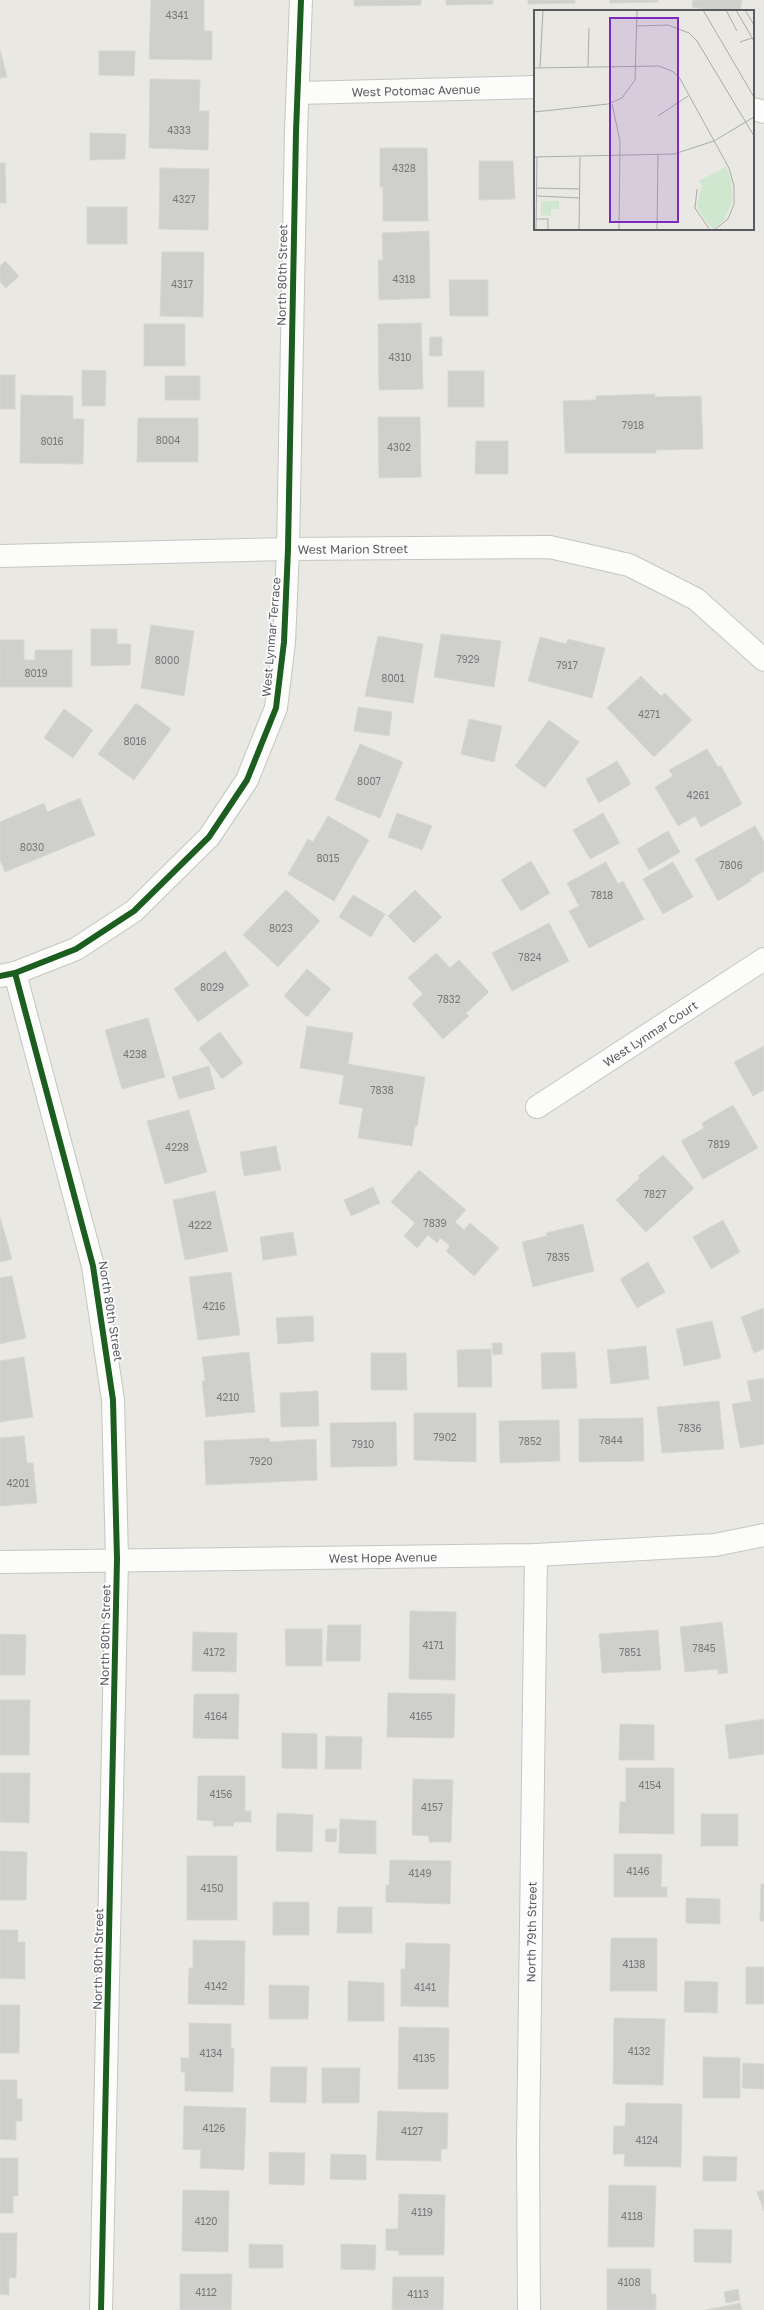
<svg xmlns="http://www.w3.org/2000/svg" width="764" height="2310" viewBox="0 0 764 2310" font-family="'Golos Text',sans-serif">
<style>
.building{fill:#cfcfcb;stroke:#d8d7d1}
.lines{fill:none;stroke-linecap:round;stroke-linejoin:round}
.minor-casing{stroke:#c5c6c4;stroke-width:24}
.minor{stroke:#fcfcfb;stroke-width:22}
.cycleway-casing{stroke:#fff;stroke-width:8}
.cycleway{stroke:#1b5e20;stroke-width:6}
.labels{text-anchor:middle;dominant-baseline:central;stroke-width:3;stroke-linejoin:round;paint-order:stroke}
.number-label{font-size:10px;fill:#77797c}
.street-label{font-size:12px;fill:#585b61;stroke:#fff}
.inset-road{fill:none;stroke:#abacaa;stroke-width:1}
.view{fill:#7b2cbf;fill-opacity:0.15;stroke:#7b2cbf;stroke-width:2}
.inset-edge{fill:none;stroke:#585b61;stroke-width:2}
</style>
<rect width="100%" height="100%" fill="#e9e8e2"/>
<g class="building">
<path d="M151,0H204V31H212V60L149,59Z"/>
<path d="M354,0H421V5L354,6Z"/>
<path d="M446,0H493V4L446,5Z"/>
<path d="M528,0H575V3L528,4Z"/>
<path d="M610,0H658V2L610,3Z"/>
<path d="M693,0H742L740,11H716L692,7Z"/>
<path d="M0,50L7,77L0,78Z"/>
<path d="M99,51H135L134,76L99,75Z"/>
<path d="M150,79L200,80L199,111H209L208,150L149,148Z"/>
<path d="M90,133L126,134L125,159L90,160Z"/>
<path d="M380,148H427L428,221H383V187H380Z"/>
<path d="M479,161H513L515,199L479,200Z"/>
<path d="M0,163H5L6,203H0Z"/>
<path d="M160,168L209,169L208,230L159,229Z"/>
<rect x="87" y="207" width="40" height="37"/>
<path d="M429,231L430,298L379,300L378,260H383L382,233Z"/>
<path d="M162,252H204L203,317L160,316Z"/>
<path d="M5,261L19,276L6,288L0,282V266Z"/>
<path d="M449,280H488V316H450Z"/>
<path d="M421,323L423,389L379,390L378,324Z"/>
<rect x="144" y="324" width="41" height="42"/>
<path d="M430,337H442V356H429Z"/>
<path d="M82,370L106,371L105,406H82Z"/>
<rect x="448" y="371" width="36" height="36"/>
<rect x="0" y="375" width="15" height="34"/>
<rect x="165" y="376" width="35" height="24"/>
<path d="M655,394V397L701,396L703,449L656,450V453H565L563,401L596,400V396Z"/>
<path d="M21,395L73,396V419H84L83,464L20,463Z"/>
<path d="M378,417H420L421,477L379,478Z"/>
<path d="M138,418H198V462H137Z"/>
<path d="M476,441H508V474H475Z"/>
<path d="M151,625L194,631L184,696L141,688Z"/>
<path d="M91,629H117V644H131L130,665L91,666Z"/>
<path d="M441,634L501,641L494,687L434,677Z"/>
<path d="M378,636L423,644L413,703L365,696Z"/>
<path d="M540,637L566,644L568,639L605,648L592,698L528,681Z"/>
<path d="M0,640H24V660H35V650H72V687H0Z"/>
<path d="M641,676L661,696L665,693L692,720L654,757L607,708Z"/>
<path d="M136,703L171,729L134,780L98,754Z"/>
<path d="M358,707L392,712L389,736L354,731Z"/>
<path d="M64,709L93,730L73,758L44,738Z"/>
<path d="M469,719L502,726L494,762L461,754Z"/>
<path d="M549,720L579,742L545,788L515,766Z"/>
<path d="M360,744L403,762L380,818L335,800Z"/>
<path d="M707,749L718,767L721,766L742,804L701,827L695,816L678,826L655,787L673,776L669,770Z"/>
<path d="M617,761L631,784L599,803L586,779Z"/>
<path d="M80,798L95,835L5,872L0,860V822L44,803L47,812Z"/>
<path d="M397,813L432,826L422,850L388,837Z"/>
<path d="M603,813L620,843L590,859L573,830Z"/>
<path d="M328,816L369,840L334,901L288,874L308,839L313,842Z"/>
<path d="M755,826L764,842V871L750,879L751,881L718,901L695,859Z"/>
<path d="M668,831L680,852L649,870L637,849Z"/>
<path d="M531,861L550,893L521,911L501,880Z"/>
<path d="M606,862L618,884L623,881L644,919L589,948L569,911L579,906L567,883Z"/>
<path d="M673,862L693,897L663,914L643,879Z"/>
<path d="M286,890L320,921L278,967L243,935Z"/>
<path d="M415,890L442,917L414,943L388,916Z"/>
<path d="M353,895L385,914L371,937L339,917Z"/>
<path d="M549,923L569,961L512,991L492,953Z"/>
<path d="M225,951L249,985L198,1022L174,989Z"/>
<path d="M436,953L450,968L459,960L489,992L466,1013L469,1016L443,1039L412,1004L423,994L408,978Z"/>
<path d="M307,969L331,989L307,1017L284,996Z"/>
<path d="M148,1018L165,1077L122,1089L105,1030Z"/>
<path d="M307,1026L353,1033L348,1064L425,1077L417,1126H415L412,1146L358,1138L363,1108L339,1104L344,1075L300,1068Z"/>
<path d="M220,1032L243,1063L222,1079L199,1048Z"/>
<path d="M764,1046V1090L753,1096L734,1062Z"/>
<path d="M209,1066L215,1089L179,1099L172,1077Z"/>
<path d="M733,1105L758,1148L703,1179L681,1141L704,1128L702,1123Z"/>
<path d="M189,1110L207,1172L165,1184L147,1121Z"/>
<path d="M276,1146L281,1170L244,1176L240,1152Z"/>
<path d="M663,1155L694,1188L646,1232L616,1200L640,1178L638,1176Z"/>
<path d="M419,1170L466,1210L455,1222L464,1230L470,1223L499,1248L474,1276L446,1251L450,1246L441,1238L437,1243L428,1235L417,1248L404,1236L415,1223L391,1202Z"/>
<path d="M373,1187L380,1203L351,1216L344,1200Z"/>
<path d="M215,1191L228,1251L185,1260L173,1200Z"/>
<path d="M0,1217L12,1259L0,1262Z"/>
<path d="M723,1220L740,1252L711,1269L693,1237Z"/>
<path d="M583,1224L594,1271L533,1287L522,1242L547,1236L546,1233Z"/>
<path d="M293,1232L297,1255L263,1260L260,1237Z"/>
<path d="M648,1262L665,1292L637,1308L620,1279Z"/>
<path d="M231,1272L240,1335L198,1340L189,1277Z"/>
<path d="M12,1276L26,1338L0,1344V1278Z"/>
<path d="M764,1308V1349L754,1353L741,1317Z"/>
<path d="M313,1316L314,1341L278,1344L276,1318Z"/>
<path d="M712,1321L721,1358L684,1366L676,1329Z"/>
<path d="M492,1343H502V1354L493,1355Z"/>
<path d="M646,1346L649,1379L611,1384L607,1350Z"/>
<path d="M491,1349L492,1387H458L457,1350Z"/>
<path d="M249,1352L255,1412L206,1417L202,1381H205L202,1357Z"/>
<path d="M575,1352L577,1388L542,1389L541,1353Z"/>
<path d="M371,1353H406L407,1390H371Z"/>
<path d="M24,1357L33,1417L0,1422V1361Z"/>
<path d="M764,1378V1444L740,1448L732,1404L751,1401L747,1381Z"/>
<path d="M318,1391L319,1426L281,1427L280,1393Z"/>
<path d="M719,1401L724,1449L662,1453L657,1407Z"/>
<path d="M414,1413H476V1462L414,1460Z"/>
<path d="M643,1418L644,1461L579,1462V1419Z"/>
<path d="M559,1420L560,1461L500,1463L499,1421Z"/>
<path d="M396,1422L397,1466L331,1467L330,1423Z"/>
<path d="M24,1436L27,1463H33L37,1503L0,1506V1438Z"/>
<path d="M269,1438L270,1442L316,1439L317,1480L206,1485L204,1441Z"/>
<path d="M410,1611L456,1612L455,1680L409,1679Z"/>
<path d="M722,1622L728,1673L718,1674V1669L685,1672L680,1627Z"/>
<path d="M328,1625H361L360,1661H326Z"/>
<path d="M285,1629H322V1666H286Z"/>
<path d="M658,1630L661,1670L602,1673L599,1634Z"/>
<path d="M193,1632L237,1633L236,1672L192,1671Z"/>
<path d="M0,1634L26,1635L25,1675H0Z"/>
<path d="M388,1693L455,1694L454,1738L387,1737Z"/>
<path d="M194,1694H239L238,1739L193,1738Z"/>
<path d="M0,1700H30L29,1755H0Z"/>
<path d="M764,1719V1754L729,1759L725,1725Z"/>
<path d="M620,1724L654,1725V1760H619Z"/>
<path d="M282,1733L317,1734V1769L282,1768Z"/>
<path d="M326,1736L362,1737L361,1769H325Z"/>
<path d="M626,1768H674V1834L619,1833L620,1802H626Z"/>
<path d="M0,1773H30L29,1823L0,1822Z"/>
<path d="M198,1776H245V1811H251V1822H234L233,1826H213V1821L197,1820Z"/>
<path d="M413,1779L453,1780L451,1842H429V1836L412,1835Z"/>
<path d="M277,1813L313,1815L312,1852L276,1851Z"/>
<rect x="701" y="1814" width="37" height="32"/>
<path d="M340,1819L376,1821V1854L339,1853Z"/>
<path d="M326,1829H337L336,1842L325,1841Z"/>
<path d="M0,1851L27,1852L26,1900H0Z"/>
<path d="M614,1854H662L661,1887H667V1897H614Z"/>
<rect x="187" y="1856" width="50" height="64"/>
<path d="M390,1860L451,1861L450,1904L386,1902V1885H389Z"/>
<path d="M761,1884H764V1921H760Z"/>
<path d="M686,1898L720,1899V1924L686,1923Z"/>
<rect x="273" y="1902" width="36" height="33"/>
<path d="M338,1907H372V1933H337Z"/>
<path d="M0,1930H18V1942H25V1979L0,1978Z"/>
<path d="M611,1938H657V1991H610Z"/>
<path d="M193,1940L245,1941L244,2005L188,2004L189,1968H193Z"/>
<path d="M406,1943L450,1944L448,2007L401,2006V1969H405Z"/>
<rect x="746" y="1967" width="18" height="37"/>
<path d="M348,1981L384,1983V2021H348Z"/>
<path d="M685,1981L718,1982L717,2013L684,2012Z"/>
<path d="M269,1985L309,1986L308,2019H269Z"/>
<path d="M0,2005H20L19,2053H0Z"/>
<path d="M614,2018L665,2019L663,2085L613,2084Z"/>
<path d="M189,2023L231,2024V2048H234L233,2092L185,2091V2072H181V2058H189Z"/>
<path d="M399,2027L449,2028L448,2089H398Z"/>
<path d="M703,2057L740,2058V2098H703Z"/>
<path d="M743,2063L764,2064V2089L742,2088Z"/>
<path d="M271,2067H307L306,2103L270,2102Z"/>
<path d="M322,2068H360L359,2103H322Z"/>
<path d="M0,2080H17V2099H22V2121H16V2140L0,2139Z"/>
<path d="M626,2103L682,2104L681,2167L624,2166L625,2154H613L614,2126H625Z"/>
<path d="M184,2106L246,2108L244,2170L200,2168L201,2150L183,2149Z"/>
<path d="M378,2111L448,2113L447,2149H441V2161L376,2160Z"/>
<path d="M269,2152L305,2153L304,2185L269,2184Z"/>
<path d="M331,2154L366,2155V2180L330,2179Z"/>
<path d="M703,2156L737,2157L736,2181H703Z"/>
<path d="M0,2158H18V2196H13V2213H0Z"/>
<path d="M609,2185L656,2186L654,2247H608Z"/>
<path d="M183,2190L229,2191L228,2252L182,2251Z"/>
<path d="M764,2190V2211L757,2192Z"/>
<path d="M399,2194L445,2195L444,2255H399V2251L386,2250V2229H398Z"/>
<path d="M694,2229L732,2230L731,2263L694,2262Z"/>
<path d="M0,2233H17L16,2278H9V2295L0,2294Z"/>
<path d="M249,2244L283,2245V2268H249Z"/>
<path d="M341,2244L376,2245L375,2270L341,2269Z"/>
<path d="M607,2269H651V2294H656V2310H607Z"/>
<path d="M180,2274H232L231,2310H180Z"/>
<path d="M393,2277H444L443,2310H392Z"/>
<path d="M738,2289L740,2300L726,2303L724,2292Z"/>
<path d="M740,2303L742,2310H706Z"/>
</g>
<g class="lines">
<g class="minor-casing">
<g id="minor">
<path id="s1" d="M298,93L535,87"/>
<path d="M753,109L764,112"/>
<path id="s2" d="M0,556L288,549L550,547L629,565L696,599L764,660"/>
<path d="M15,973L93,1266L113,1400L117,1559L101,2310"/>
<path d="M0,976L15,973L76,949L134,911L209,837L247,780L276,708L284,642L288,549L296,132L301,0"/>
<path id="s3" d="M537,1107L764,959"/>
<path id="s4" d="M0,1562L536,1555L715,1545L764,1535"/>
<path id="s5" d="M529,2310L528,2145L536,1555"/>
</g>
</g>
<use href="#minor" class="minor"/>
<g class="cycleway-casing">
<g id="cycleway">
<path d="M15,973L93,1266L113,1400L117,1559L101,2310"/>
<path d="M0,976L15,973L76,949L134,911L209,837L247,780L276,708L284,642L288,549L296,132L301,0"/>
</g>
</g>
<use href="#cycleway" class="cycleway"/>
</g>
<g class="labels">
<g class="number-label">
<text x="177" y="15">4341</text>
<text x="179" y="130">4333</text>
<text x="404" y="168">4328</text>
<text x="184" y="199">4327</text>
<text x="404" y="279">4318</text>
<text x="182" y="284">4317</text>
<text x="400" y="357">4310</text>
<text x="633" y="425">7918</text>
<text x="168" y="440">8004</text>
<text x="52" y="441">8016</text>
<text x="399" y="447">4302</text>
<text x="468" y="659">7929</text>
<text x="167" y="660">8000</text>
<text x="567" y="665">7917</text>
<text x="36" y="673">8019</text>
<text x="393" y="678">8001</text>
<text x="649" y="714">4271</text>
<text x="135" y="741">8016</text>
<text x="369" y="781">8007</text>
<text x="698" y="795">4261</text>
<text x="32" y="847">8030</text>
<text x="328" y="858">8015</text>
<text x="731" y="865">7806</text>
<text x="602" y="895">7818</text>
<text x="281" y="928">8023</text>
<text x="530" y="957">7824</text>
<text x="212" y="987">8029</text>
<text x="449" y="999">7832</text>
<text x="135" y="1054">4238</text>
<text x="382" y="1090">7838</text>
<text x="719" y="1144">7819</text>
<text x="177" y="1147">4228</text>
<text x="655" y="1194">7827</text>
<text x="435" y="1223">7839</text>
<text x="200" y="1225">4222</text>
<text x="558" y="1257">7835</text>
<text x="214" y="1306">4216</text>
<text x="228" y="1397">4210</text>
<text x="690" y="1428">7836</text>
<text x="445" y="1437">7902</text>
<text x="611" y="1440">7844</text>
<text x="530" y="1441">7852</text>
<text x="363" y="1444">7910</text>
<text x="261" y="1461">7920</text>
<text x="18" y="1483">4201</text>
<text x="433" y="1645">4171</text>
<text x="704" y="1648">7845</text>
<text x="214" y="1652">4172</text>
<text x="630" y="1652">7851</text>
<text x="216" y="1716">4164</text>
<text x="421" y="1716">4165</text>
<text x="650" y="1785">4154</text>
<text x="221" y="1794">4156</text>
<text x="432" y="1807">4157</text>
<text x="638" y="1871">4146</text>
<text x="420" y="1873">4149</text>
<text x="212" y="1888">4150</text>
<text x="634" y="1964">4138</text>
<text x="216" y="1986">4142</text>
<text x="425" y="1987">4141</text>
<text x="639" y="2051">4132</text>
<text x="211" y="2053">4134</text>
<text x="424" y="2058">4135</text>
<text x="214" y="2128">4126</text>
<text x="412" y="2131">4127</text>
<text x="647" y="2140">4124</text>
<text x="422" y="2212">4119</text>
<text x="632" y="2216">4118</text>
<text x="206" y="2221">4120</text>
<text x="629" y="2282">4108</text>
<text x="206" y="2292">4112</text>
<text x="418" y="2294">4113</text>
</g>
<g class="street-label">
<text stroke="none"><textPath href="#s1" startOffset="118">West Potomac Avenue</textPath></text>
<text transform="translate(282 275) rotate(-89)">North 80th Street</text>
<text stroke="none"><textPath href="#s2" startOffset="353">West Marion Street</textPath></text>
<text transform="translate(271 637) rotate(-85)">West Lynmar Terrace</text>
<text stroke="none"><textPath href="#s3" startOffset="135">West Lynmar Court</textPath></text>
<text transform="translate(111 1311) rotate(81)">North 80th Street</text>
<text stroke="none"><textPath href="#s4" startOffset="383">West Hope Avenue</textPath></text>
<text transform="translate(105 1635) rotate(-89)">North 80th Street</text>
<text stroke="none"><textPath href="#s5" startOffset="378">North 79th Street</textPath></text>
<text transform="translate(98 1959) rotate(-89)">North 80th Street</text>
</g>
</g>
<g transform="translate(534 10)">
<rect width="220" height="220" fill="#e9e8e2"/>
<path d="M192,157L197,170L198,191L190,210L179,219L170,209L163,195L168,176L165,171ZM7,191H25V199H17V206L7,205Z" fill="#cfe6cf"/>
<path class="inset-road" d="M169,0L220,87M192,0L203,21M202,0L220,31M211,0L220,15M103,16L134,15L155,23L163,31L220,126M206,32L218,28M6,57L9,0M54,57L55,18M0,58L125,56L138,61L145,67L195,158L200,176V194L194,209L180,220M78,94L86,131L85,220M0,102L74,94L88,88L101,70L103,0M124,106L154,86M0,147L140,144L180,131L220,107M3,178L46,179M163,179L161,198L176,220M3,186L46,188M2,209H14V220M2,220L3,147M45,220L46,147M123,220L124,145"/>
<path class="view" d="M76,8H144V212H76Z"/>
<rect width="220" height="220" class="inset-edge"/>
</g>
</svg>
